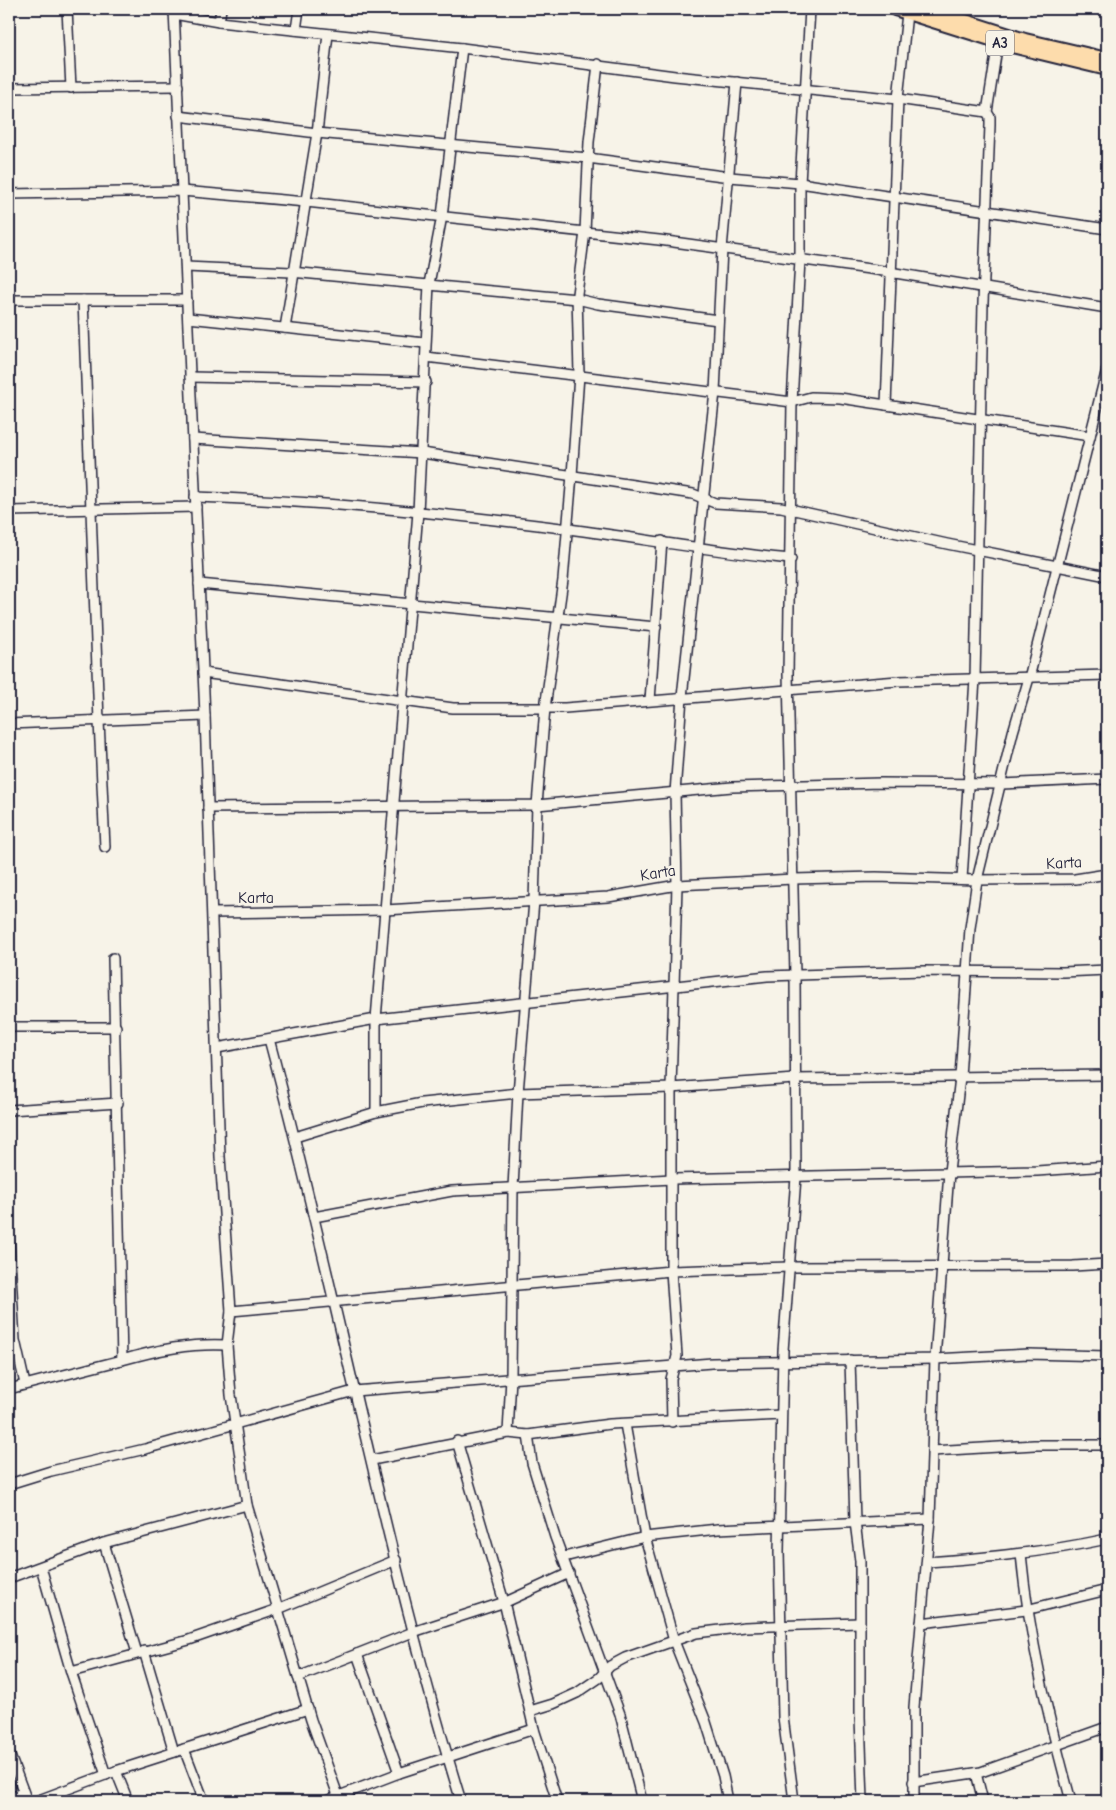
<svg xmlns="http://www.w3.org/2000/svg" width="1116" height="1810" viewBox="0 0 1116 1810" font-family="'Comic Neue',sans-serif">
<style>
.lines{fill:none;stroke-linecap:round;stroke-linejoin:round}
.minor-casing{stroke:#22223b;stroke-width:12}
.highway-casing{stroke:#22223b;stroke-width:16}
.minor{stroke:#f7f3e8;stroke-width:9}
.highway{stroke:#fddcac;stroke-width:12}
.labels{text-anchor:middle;dominant-baseline:central;stroke-width:5;stroke-linejoin:round;paint-order:stroke}
.shield{fill:#f7f3e8;stroke:#62616f;stroke-width:1}
.shield-label{font-size:15px;font-weight:bold;fill:#22223b}
.street-label{font-size:16px;fill:#22223b;stroke:#f7f3e8}
</style>
<rect width="100%" height="100%" fill="#f7f3e8"/>
<filter id="ink" filterUnits="userSpaceOnUse"><feTurbulence type="fractalNoise" baseFrequency=".02" numOctaves="2"/><feDisplacementMap in="SourceGraphic" scale="10" xChannelSelector="R" yChannelSelector="G"/><feConvolveMatrix kernelMatrix="1 2 1 2 8 2 1 2 1" color-interpolation-filters="sRGB"/></filter>
<g filter="url(#ink)">
<g class="lines">
<g class="minor-casing">
<g id="minor">
<path d="M67,9L71,88"/>
<path d="M174,9L205,716L220,1157L231,1311L227,1345L231,1395L247,1505L311,1720L340,1801"/>
<path d="M174,14L219,22L462,48L675,76L898,99L987,112"/>
<path d="M219,22L221,9"/>
<path d="M296,30L299,9"/>
<path d="M9,88L178,86"/>
<path d="M178,116L317,133L588,158L730,177L800,183L1107,229"/>
<path d="M9,194L182,191L306,202L659,240L877,270L1107,308"/>
<path d="M186,267L291,272L577,299L598,304L718,320"/>
<path d="M9,300H187"/>
<path d="M83,300L99,721L105,847"/>
<path d="M188,318L425,343"/>
<path d="M285,328L317,133L328,34"/>
<path d="M426,357L792,402L811,397L840,398L1090,436"/>
<path d="M190,377L426,382"/>
<path d="M886,405L898,99L907,13"/>
<path d="M193,439L422,453L693,494L715,503L781,507L947,544L1107,576"/>
<path d="M195,497C320,501 446,513 569,529C644,539 717,552 791,559"/>
<path d="M9,511L196,507"/>
<path d="M199,584L656,627"/>
<path d="M203,673L453,708H565L898,681L1107,675"/>
<path d="M650,700L662,541"/>
<path d="M9,724L205,716"/>
<path d="M208,808L537,805L732,787L881,783L1002,784L1107,779"/>
<path d="M962,879L975,679L983,303L990,125V117L987,112L998,42"/>
<path d="M213,913L385,910L608,897L677,885L793,879L876,877L977,880L1075,879L1107,874"/>
<path d="M113,958L122,1360C157,1350 190,1343 227,1345"/>
<path d="M9,1027H116"/>
<path d="M269,1039C337,1292 384,1551 461,1801"/>
<path d="M217,1048L376,1019L767,976L923,971L1063,972L1107,970"/>
<path d="M9,1110L118,1103"/>
<path d="M376,1112V1019L418,512L429,284L442,216L462,48"/>
<path d="M295,1137L376,1112L422,1103L518,1093L671,1088L795,1079L1107,1075"/>
<path d="M314,1217L452,1191L672,1179L1037,1171L1107,1166"/>
<path d="M9,1242L15,1340L25,1384"/>
<path d="M231,1311L671,1271L789,1267L1073,1266L1107,1264"/>
<path d="M850,1360L855,1522L860,1561V1717L863,1801"/>
<path d="M9,1389L122,1360"/>
<path d="M672,1422L671,1379L677,1356L671,1271V1088L677,885L675,793L682,697L715,392L722,249L737,82"/>
<path d="M625,1424L645,1537L674,1641L706,1722L723,1776L728,1801"/>
<path d="M508,1433L511,1378L513,1188L518,1093L534,901L537,805L545,708L563,580L572,475L579,375L577,294L585,232L589,142L598,64"/>
<path d="M528,1435L532,1463L555,1537L620,1714L642,1801"/>
<path d="M457,1441L504,1602L534,1729L557,1801"/>
<path d="M932,1451L1034,1445H1107"/>
<path d="M372,1460L508,1433L528,1435L610,1424L781,1415"/>
<path d="M9,1484L51,1471L145,1449L354,1391L712,1363L935,1359L1028,1354L1107,1356"/>
<path d="M104,1543L137,1653"/>
<path d="M1021,1554C1029,1638 1049,1720 1071,1801"/>
<path d="M564,1557L645,1537L718,1529L930,1519"/>
<path d="M927,1562C988,1558 1047,1552 1107,1539"/>
<path d="M41,1567L71,1672L106,1775"/>
<path d="M9,1578L104,1543L247,1505"/>
<path d="M921,1623L1026,1610L1107,1590"/>
<path d="M144,1651L174,1752"/>
<path d="M357,1654L413,1632L508,1601L569,1573"/>
<path d="M71,1672L189,1640L278,1609L396,1560"/>
<path d="M298,1677L357,1654L399,1773"/>
<path d="M530,1711L553,1704L577,1693L599,1678L610,1666L625,1658L696,1633L745,1627L859,1623"/>
<path d="M184,1749L204,1801"/>
<path d="M9,1753L27,1801"/>
<path d="M116,1771L128,1801"/>
<path d="M976,1773L983,1801"/>
<path d="M913,1782L981,1772L1107,1727"/>
<path d="M9,1800L23,1792"/>
<path d="M36,1801L116,1771L308,1709"/>
<path d="M326,1801L399,1773L534,1729"/>
<path d="M794,1801L783,1717L779,1552L783,1351L796,1177L795,975L788,674L792,402L800,260V183L810,9"/>
<path d="M914,1801V1707L930,1519L935,1359L949,1172L960,1077L970,928L977,880L1013,732L1029,678L1107,369"/>
</g>
</g>
<g class="highway-casing">
<g id="highway">
<path d="M895,9L1016,47L1107,69"/>
<path d="M928,9L1025,40L1107,59"/>
</g>
</g>
<use href="#minor" class="minor"/>
<use href="#highway" class="highway"/>
</g>
</g>
<g class="labels">
<rect class="shield" x="986" y="30.5" width="28" height="25" rx="4"/>
<g class="shield-label">
<text x="1000" y="43">A3</text>
</g>
<g class="street-label">
<text transform="translate(1064 863) rotate(-3)">Karta</text>
<text transform="translate(658 873) rotate(-9)">Karta</text>
<text x="256" y="898">Karta</text>
</g>
</g>
<rect width="1116" height="1810" fill="none" stroke="#f7f3e8" stroke-width="30"/>
<rect x="15" y="15" width="1086" height="1780" fill="none" stroke="#22223b" stroke-width="2" filter="url(#ink)"/>
</svg>
